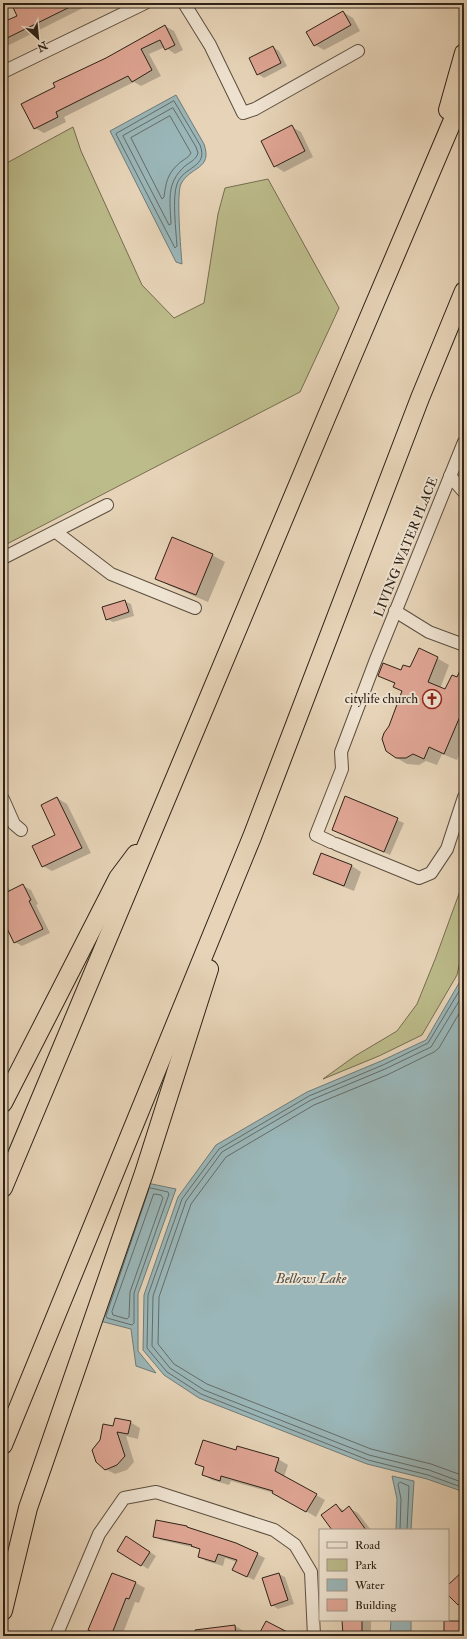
<svg xmlns="http://www.w3.org/2000/svg" width="467" height="1639" viewBox="0 0 467 1639" font-family="'IM FELL Double Pica',serif">
<style>
.green{fill:#bcbb8a;stroke:#756e50}
.water{fill:#9ab6b8;stroke:#6f7b78}
.shadow{fill:#0003}
.lines{fill:none;stroke-linecap:round;stroke-linejoin:round}
.shore{stroke:#646c68;stroke-width:1}
.building{fill:#e0a695;stroke:#2e2217}
.minor-casing{stroke:#5c4e3f;stroke-width:14}
.highway-casing{stroke:#2e2217;stroke-width:20}
.minor{stroke:#efe3d1;stroke-width:12}
.highway{stroke:#e7d4b8;stroke-width:18}
.labels{text-anchor:middle;dominant-baseline:central;stroke-width:4;stroke-linejoin:round;paint-order:stroke}
.street-label{font-size:13px;fill:#2e2217;stroke:#efe3d1}
.poi-label{font-size:13px;fill:#2e2217;stroke:#efe3d1;text-anchor:end}
.water-label{font-size:14px;font-style:italic;fill:#4e4e47;stroke:#efe3d1}
</style>
<rect width="100%" height="100%" fill="#e7d4b8"/>
<filter id="stains"><feTurbulence type="fractalNoise" baseFrequency=".005" numOctaves="4"/><feColorMatrix values="0 0 0 0 .2 0 0 0 0 .09 0 0 0 0 .02 0 0 0 .5 -.17"/></filter>
<radialGradient id="worn" r=".72"><stop offset=".6" stop-color="#630" stop-opacity="0"/><stop offset="1" stop-color="#630" stop-opacity=".3"/></radialGradient>
<g class="green">
<path d="M73,127L81,151L142,285L174,318L204,303L218,214L225,188L268,179L339,308L300,392L3,546V165Z"/>
<path d="M464,880V943L457,975L422,1035L379,1056L323,1079L355,1056L397,1031L417,1004L436,957Z"/>
</g>
<g class="water">
<path d="M176,95L204,144C213,170 190,166 181,184C176,194 181,251 182,264L176,262L110,131Z"/>
<path d="M464,969V1492L427,1479L367,1464L199,1398L164,1375L143,1350L144,1295L178,1197L216,1145L307,1092L381,1061L426,1040L462,978Z"/>
<path d="M147,1183L176,1189L138,1294V1351L156,1373L136,1366L131,1329L100,1321Z"/>
<path d="M392,1476L414,1481L411,1530H396L397,1499Z"/>
<path d="M391,1620H411V1636H390Z"/>
</g>
<g class="shadow">
<path d="M12,3H93L3,48V22L18,16Z"/>
<path d="M343,12L353,18L360,31L324,50L315,45Z"/>
<path d="M165,26L174,31L183,50L175,54L165,47L149,54L161,76L141,86L134,82L64,117L66,122L44,133L35,128L56,87Z"/>
<path d="M273,47L279,51L287,66L264,78L258,74Z"/>
<path d="M292,127L301,132L313,157L284,172L275,166Z"/>
<path d="M212,555L225,562L208,602L168,585L156,578Z"/>
<path d="M124,601L131,604L134,616L113,622L107,619Z"/>
<path d="M437,658L449,665L440,689L445,691L464,672V743L457,760L442,754L437,765L426,761L419,765L407,764L388,753L384,745V736L390,726L404,691L395,684L379,675L411,669Z"/>
<path d="M346,797L404,823L390,855L333,830Z"/>
<path d="M57,798L67,804L91,853L52,871L43,866L56,836Z"/>
<path d="M322,854L352,866L361,872L354,891L324,879L314,873Z"/>
<path d="M3,877L10,891L23,886L31,890L38,904L36,905L50,933L22,946L15,942L3,918Z"/>
<path d="M130,1422L140,1428L138,1439L126,1436L134,1462L127,1470L115,1474L105,1469L114,1427Z"/>
<path d="M237,1452L278,1459L288,1465L284,1477L325,1500L316,1517L274,1493L231,1481L229,1485L212,1480L203,1474L205,1468L197,1463Z"/>
<path d="M336,1506L345,1511L349,1508L358,1513L371,1530H334Z"/>
<path d="M154,1536L257,1554L265,1558L254,1580L241,1574L237,1562L225,1558L223,1566L206,1561L199,1556L201,1550L196,1548L161,1540Z"/>
<path d="M133,1541L156,1556L148,1569L119,1551Z"/>
<path d="M464,1571V1607L448,1593V1587Z"/>
<path d="M279,1574L285,1577L294,1604L278,1609L272,1605Z"/>
<path d="M136,1583L145,1588L139,1603L135,1602L122,1636H97L89,1630Z"/>
<rect x="344" y="1620" width="27" height="16"/>
<path d="M445,1622H461L464,1624V1636H436V1631H445Z"/>
<path d="M235,1626L244,1631L245,1636H207Z"/>
</g>
<g class="lines">
<g class="shore">
<path d="M174,101L200,145C209,168 183,166 177,184C172,197 176,231 177,246L175,248L116,134Z"/>
<path d="M173,108L196,147L198,153C196,160 190,162 185,166C166,183 170,200 171,224L169,225L123,136Z"/>
<path d="M170,116L191,153C189,157 185,159 182,161C168,172 166,181 164,197L162,199L131,138Z"/>
<path d="M464,983L428,1043L383,1065L309,1096L219,1149L182,1199L148,1295L147,1348L167,1372L201,1394L368,1460L428,1475L464,1488"/>
<path d="M464,993L431,1047L385,1069L311,1100L222,1152L186,1201L153,1296L152,1346L170,1368L204,1390L369,1455L429,1470L464,1483"/>
<path d="M464,1005L439,1048L434,1052L387,1075L314,1105L226,1157L191,1204L159,1297L158,1344L174,1364L207,1384L371,1449L431,1464L464,1476"/>
<path d="M151,1188L168,1192L169,1194L134,1293V1323L132,1325L107,1318L106,1316L149,1189Z"/>
<path d="M154,1194L161,1195L163,1198L130,1292L129,1317L127,1319L113,1315L112,1312Z"/>
<path d="M400,1530L401,1499L398,1484L400,1482L409,1486L407,1530"/>
</g>
</g>
<g class="building">
<path d="M11,3H78L3,40V22L17,16Z"/>
<path d="M343,11L351,25L314,46L306,32Z"/>
<path d="M165,25L175,45L165,50L160,40L141,49L152,70L132,82L128,76L56,112L58,117L34,129L21,104L55,87L53,83L106,58Z"/>
<path d="M273,46L281,63L257,75L249,58Z"/>
<path d="M292,125L305,151L274,167L261,141Z"/>
<path d="M172,537L213,554L196,595L155,579Z"/>
<path d="M125,600L129,612L106,620L102,607Z"/>
<path d="M419,648L438,657L428,682L445,689L452,675L457,677L464,662V707L444,754L429,747L424,759L413,754L406,758H396L386,751L382,739L384,733L389,726L402,691L393,687L395,683L378,676L383,663L401,670L403,665L410,667Z"/>
<path d="M345,796L398,818L384,852L332,830Z"/>
<path d="M57,797L82,848L42,867L32,846L55,835L41,805Z"/>
<path d="M321,853L352,865L344,886L313,874Z"/>
<path d="M23,884L31,900L29,901L43,929L14,943L3,920V894Z"/>
<path d="M115,1418L131,1421L128,1434L117,1432L125,1456L117,1465L105,1470L96,1462L92,1450L100,1440L103,1424L113,1426Z"/>
<path d="M203,1440L236,1450L237,1446L279,1458L275,1471L317,1494L306,1512L272,1493L273,1491L221,1476L220,1481L202,1475L204,1467L195,1464Z"/>
<path d="M336,1504L342,1512L349,1506L366,1530H332L321,1515Z"/>
<path d="M156,1520L187,1526V1527L236,1543L258,1553L247,1577L232,1570L237,1560L218,1554L215,1562L198,1557L200,1549L191,1546L192,1545L153,1537Z"/>
<path d="M126,1536L150,1552L141,1566L117,1551Z"/>
<path d="M464,1570V1600L458,1605L448,1595V1585Z"/>
<path d="M112,1573L136,1582L129,1599L126,1598L111,1636H102L88,1630Z"/>
<path d="M279,1573L288,1600L271,1606L262,1578Z"/>
<path d="M342,1620H362V1636H343Z"/>
<path d="M266,1621L295,1636H258Z"/>
<rect x="444" y="1621" width="17" height="15"/>
<path d="M235,1625L236,1636H196L195,1630Z"/>
</g>
<g class="lines">
<g class="minor-casing">
<g id="minor">
<path d="M184,3L210,45L243,113L255,109L358,51"/>
<path d="M3,72L145,3"/>
<path d="M450,476L464,492"/>
<path d="M56,532L111,574L195,608"/>
<path d="M3,558L107,505"/>
<path d="M395,611L429,632L464,645"/>
<path d="M3,799L14,824L21,830"/>
<path d="M331,842L316,835L342,769L341,752L375,662L464,442"/>
<path d="M336,844L419,878L431,873L447,849L464,797"/>
<path d="M56,1636L99,1534L124,1498L156,1492L274,1530L295,1545L311,1572L314,1636"/>
</g>
</g>
<g class="highway-casing">
<g id="highway">
<path d="M448,110L464,53"/>
<path d="M3,1103L118,878L136,854"/>
<path d="M3,1188L326,418L464,94"/>
<path d="M3,1445L252,837L420,398L464,291"/>
<path d="M3,1611L28,1508L144,1173L209,969"/>
</g>
</g>
<use href="#minor" class="minor"/>
<use href="#highway" class="highway"/>
</g>
<defs>
<g id="church-ring" transform="scale(1)"><circle r="9.5" fill="#efe3d1" stroke="#8f2418" stroke-width="1.5"/><path d="M-1.2-6h2.4v3.5h3.3v2.4h-3.3V6h-2.4V-.1h-3.3v-2.4h3.3Z" fill="#8f2418"/></g>
</defs>
<g fill-rule="evenodd">
<use href="#church-ring" x="432" y="699"/>
</g>
<g class="labels">
<g class="street-label">
<text transform="translate(406 547) rotate(-68)">LIVING WATER PLACE</text>
</g>
<g class="poi-label">
<text x="418" y="699">citylife church</text>
</g>
<g class="water-label">
<text x="311" y="1278">Bellows Lake</text>
</g>
</g>
<rect width="467" height="1639" fill="none" stroke="#e7d4b8" stroke-width="16"/>
<rect x="4" y="4" width="459" height="1631" fill="none" stroke="#2e2217" stroke-width="2"/>
<rect x="8" y="8" width="451" height="1623" fill="none" stroke="#2e2217"/>
<rect x="319" y="1529" width="130" height="92" fill="#efe3d1" stroke="#a29687"/>
<rect x="327" y="1542" width="20" height="6" fill="#efe3d1" stroke="#a29687"/>
<text x="355" y="1549" font-size="12" fill="#2e2217">Road</text>
<rect x="327" y="1559" width="20" height="12" fill="#bcbb8a" stroke="#a29687"/>
<text x="355" y="1569" font-size="12" fill="#2e2217">Park</text>
<rect x="327" y="1579" width="20" height="12" fill="#9ab6b8" stroke="#a29687"/>
<text x="355" y="1589" font-size="12" fill="#2e2217">Water</text>
<rect x="327" y="1599" width="20" height="12" fill="#e0a695" stroke="#a29687"/>
<text x="355" y="1609" font-size="12" fill="#2e2217">Building</text>
<g transform="translate(38 38) rotate(153)" stroke="#efe3d1" stroke-width="3" paint-order="stroke">
<path d="M0-3L7 15L0 10L-7 15Z" fill="#2e2217"/>
<text y="-6" font-size="11" font-weight="bold" text-anchor="middle" fill="#2e2217">N</text>
</g>
<rect width="100%" height="100%" filter="url(#stains)"/>
<rect width="100%" height="100%" fill="url(#worn)"/>
</svg>
